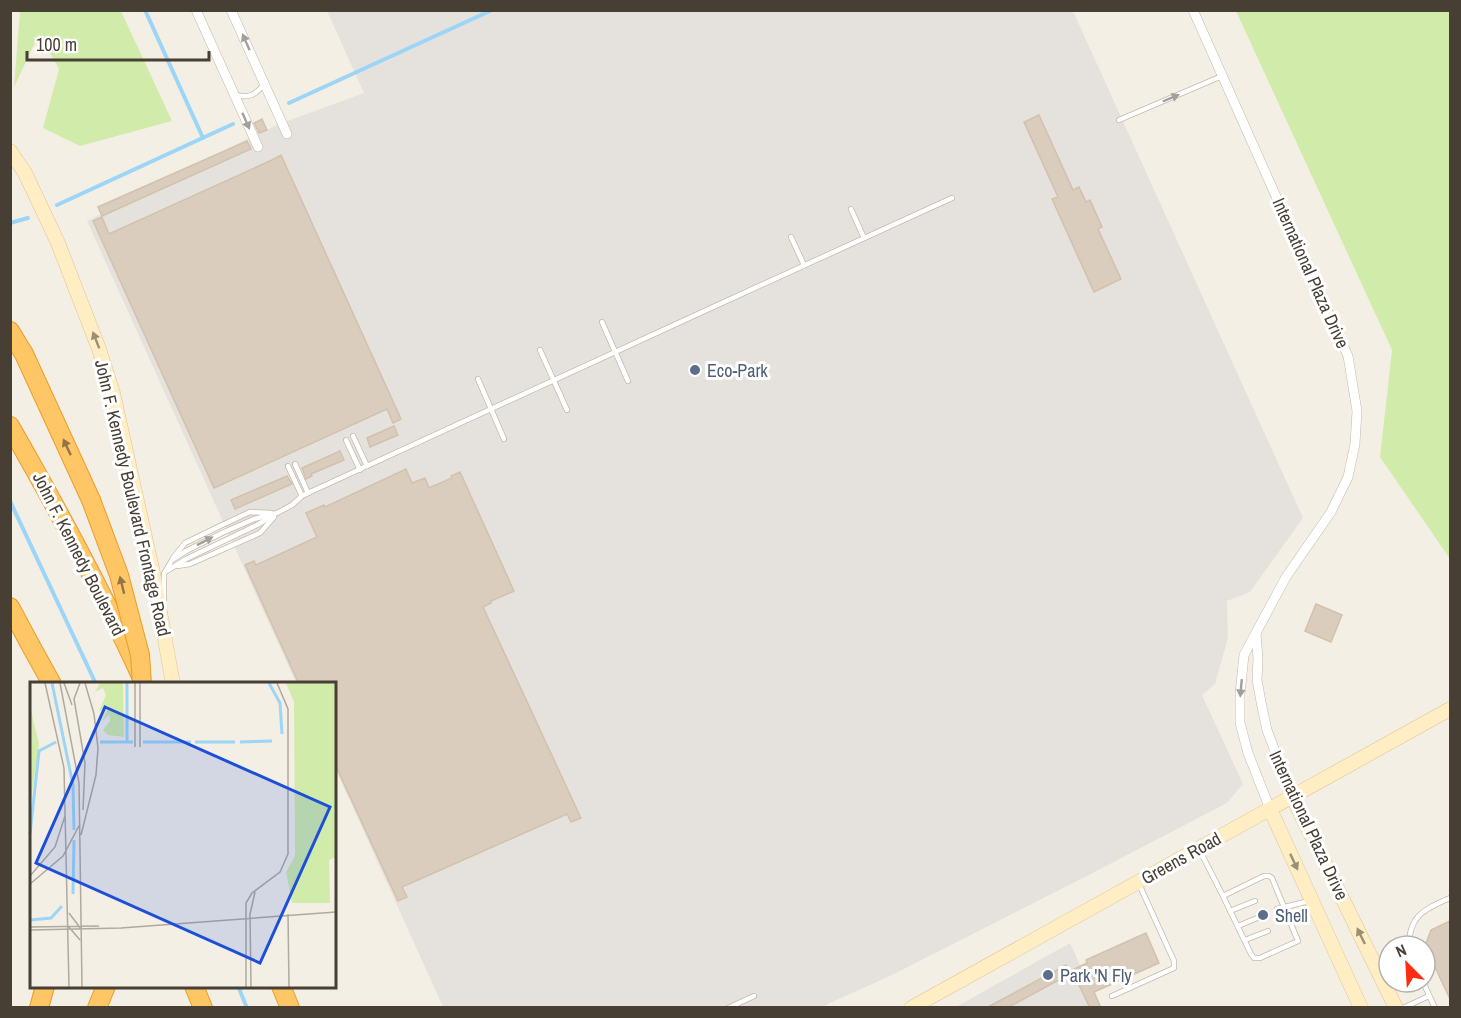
<svg xmlns="http://www.w3.org/2000/svg" width="1461" height="1018" viewBox="0 0 1461 1018" font-family="'Archivo Narrow',sans-serif">
<style>
.green{fill:#d1ecaa}
.parking{fill:#e5e2de}
.lines{fill:none;stroke-linecap:round;stroke-linejoin:round}
.stream{stroke:#9cd5f6;stroke-width:4}
.building{fill:#dacdbd;stroke:#d2c2ac;stroke-width:1.5}
.lane-casing{stroke:#c3b9aa;stroke-width:6}
.street-casing{stroke:#c3b9aa;stroke-width:10}
.secondary-casing{stroke:#dcc593;stroke-width:15}
.highway-casing{stroke:#eb9c29;stroke-width:20}
.lane{stroke:#fff;stroke-width:4.5}
.street{stroke:#fff;stroke-width:9}
.secondary{stroke:#ffeec4;stroke-width:14}
.highway{stroke:#ffc665;stroke-width:18}
.highway-bridge-casing{stroke:#eb9c29;stroke-width:20;stroke-linecap:butt}
.highway-bridge{stroke:#ffc665;stroke-width:18}
.oneway{fill:#a39f9a}
.oneway2{fill:#9a8e75}
.oneway3{fill:#917548}
.service-dot{fill:#5c6f8a;stroke:#fff;stroke-width:2}
.labels{text-anchor:middle;dominant-baseline:central;stroke-width:6;stroke-linejoin:round;paint-order:stroke}
.street-label{font-size:18px;fill:#473f34;stroke:#fff}
.service-label{font-size:18px;fill:#4e5e75;stroke:#fff;text-anchor:start}
.inset-river{fill:none;stroke:#9cd5f6;stroke-width:3}
.inset-road{fill:none;stroke:#afa99e;stroke-width:1.5}
.view{fill:#1d4ed8;fill-opacity:0.15;stroke:#1d4ed8;stroke-width:3}
.inset-edge{fill:none;stroke:#473f34;stroke-width:3}
</style>
<rect width="100%" height="100%" fill="#f4efe5"/>
<g class="green">
<path d="M20,11H121L172,121L80,146L43,128L59,69L39,34L14,87Z"/>
<path d="M1236,11H1450V559L1380,457L1392,350Z"/>
</g>
<g class="parking">
<path d="M327,11H1073L1303,518L1250,592L1227,601L1228,638L1215,684L1202,695L1243,784L1227,803L1083,878L890,976L821,1007H443L335,768L334,684L296,683L87,221L253,136L282,123L364,93Z"/>
<path d="M1070,943L1099,1007L954,1008Z"/>
</g>
<g class="lines">
<g class="stream">
<path d="M145,10L203,138"/>
<path d="M289,103L492,10"/>
<path d="M57,205L233,124"/>
<path d="M10,223L28,218"/>
<path d="M10,501L96,684"/>
<path d="M238,986L247,1008"/>
</g>
</g>
<g class="building">
<path d="M1039,115L1073,190L1079,187L1086,202L1090,200L1102,227L1098,229L1121,279L1094,292L1052,199L1058,197L1024,122Z"/>
<path d="M262,119L267,130L259,133L254,123Z"/>
<path d="M247,141L251,149L102,216L98,207Z"/>
<path d="M281,155L401,419L393,423L387,409L214,488L93,221L102,217L109,234L272,160Z"/>
<path d="M394,426L398,435L370,447L367,438Z"/>
<path d="M340,451L344,460L311,474L312,476L306,479L302,468Z"/>
<path d="M406,469L412,483L425,478L429,488L452,478L451,476L460,472L514,591L491,601V603L483,607L581,818L571,822L567,814L445,868L402,887L407,897L398,901L334,762V684H299L245,565L254,561L256,565L317,537L306,513L324,505L325,507Z"/>
<path d="M287,476L292,484L235,509L231,500Z"/>
<path d="M1316,604L1342,615L1331,642L1305,631Z"/>
<path d="M1450,921V999L1425,946L1431,930Z"/>
<path d="M1146,933L1159,963L1094,992L1101,1008H1090L1072,970L1087,963L1086,960Z"/>
<path d="M1066,965L1070,974L1007,1008H986Z"/>
</g>
<g class="lines">
<g class="lane-casing">
<g id="lane">
<path d="M235,95C248,98 255,96 263,85"/>
<path d="M1119,120L1222,76"/>
<path d="M851,209L864,238"/>
<path d="M791,237L804,265"/>
<path d="M602,322L628,381"/>
<path d="M540,350L567,410"/>
<path d="M478,379L504,439"/>
<path d="M353,436L367,466"/>
<path d="M346,440L360,470"/>
<path d="M295,464L308,493"/>
<path d="M288,466L302,496"/>
<path d="M173,558L185,543L220,526L250,512L271,513"/>
<path d="M177,566L190,564L260,533L274,517"/>
<path d="M165,572L186,559L257,525L272,516"/>
<path d="M164,599V574L172,560L186,551L222,533L254,519L277,513L292,505L302,496L308,493L711,308L952,198"/>
<path d="M1200,851L1223,896L1264,876H1269L1272,878L1298,941L1260,958H1254L1251,954L1223,896"/>
<path d="M1277,909L1309,901"/>
<path d="M1230,911L1255,901"/>
<path d="M1238,926L1262,916"/>
<path d="M1245,940L1268,931"/>
<path d="M1409,946C1409,915 1425,909 1450,898"/>
<path d="M1423,982L1435,1008"/>
<path d="M1112,996L1174,968V961L1139,884"/>
<path d="M728,1008L754,996"/>
<path d="M1403,1008L1429,996"/>
</g>
</g>
<g class="street-casing">
<g id="street">
<path d="M196,10L258,147"/>
<path d="M231,10L287,134"/>
<path d="M1193,10L1312,277L1348,356L1357,411L1355,444L1348,477L1331,512L1286,577L1244,655L1240,694V723L1248,753L1270,809"/>
<path d="M1256,633L1258,659L1257,680L1262,707L1267,730L1292,796"/>
</g>
</g>
<g class="secondary-casing">
<g id="secondary">
<path d="M10,151L25,173L58,243L99,349L113,393L153,573L173,684"/>
<path d="M1292,796L1396,1008"/>
<path d="M1270,809L1361,1008"/>
<path d="M911,1008L1450,709"/>
</g>
</g>
<g class="highway-casing">
<g id="highway">
<path d="M10,331L24,354L91,500"/>
<path d="M10,426C57,508 102,591 141,676"/>
<path d="M10,607L32,648L52,684"/>
<path d="M194,986L203,1008"/>
<path d="M281,986L290,1008"/>
<path d="M39,1008L45,986"/>
<path d="M97,1008L106,986"/>
</g>
</g>
<use href="#lane" class="lane"/>
<use href="#street" class="street"/>
<use href="#secondary" class="secondary"/>
<use href="#highway" class="highway"/>
<g class="highway-bridge-casing">
<path id="highway-bridge" d="M91,500L119,575L140,655L142,684"/>
</g>
<use href="#highway-bridge" class="highway-bridge"/>
</g>
<defs><path id="oneway-solid" d="M-6-.8H1V-3.2L6.5 0L1 3.2V.8H-6Z" transform="scale(1.5)"/></defs>
<g class="oneway">
<use href="#oneway-solid" transform="translate(246 42) rotate(-114)"/>
<use href="#oneway-solid" transform="translate(1171 98) rotate(-23)"/>
<use href="#oneway-solid" transform="translate(246 121) rotate(66)"/>
<use href="#oneway-solid" transform="translate(205 541) rotate(-27)"/>
<use href="#oneway-solid" transform="translate(1241 688) rotate(95)"/>
</g>
<g class="oneway2">
<use href="#oneway-solid" transform="translate(96 340) rotate(-111)"/>
<use href="#oneway-solid" transform="translate(1294 862) rotate(65)"/>
<use href="#oneway-solid" transform="translate(1361 936) rotate(-116)"/>
</g>
<g class="oneway3">
<use href="#oneway-solid" transform="translate(67 447) rotate(-115)"/>
<use href="#oneway-solid" transform="translate(122 585) rotate(-104)"/>
</g>
<g class="service-dot">
<circle cx="695" cy="370" r="6"/>
<circle cx="1263" cy="915" r="6"/>
<circle cx="1048" cy="975" r="6"/>
</g>
<g class="labels">
<g class="street-label">
<text transform="translate(1311 273) rotate(66)">International Plaza Drive</text>
<text transform="translate(133 498) rotate(77)">John F. Kennedy Boulevard Frontage Road</text>
<text transform="translate(79 554) rotate(63)">John F. Kennedy Boulevard</text>
<text transform="translate(1309 825) rotate(65)">International Plaza Drive</text>
<text transform="translate(1181 858) rotate(-29)">Greens Road</text>
</g>
<g class="service-label">
<text x="707" y="370">Eco-Park</text>
<text x="1275" y="915">Shell</text>
<text x="1060" y="975">Park 'N Fly</text>
</g>
</g>
<g transform="translate(30 682)">
<rect width="306" height="306" fill="#f4efe5"/>
<path d="M70,1H93L94,55L78,53L73,48L80,39L79,33L72,39L79,25L69,29L76,13L73,6L65,10ZM256,1H306V175L299,178L300,221H262L256,190L265,174L264,20ZM0,24L9,62L0,125Z" fill="#d1ecaa"/>
<path class="inset-river" d="M22,1L43,103L44,148M97,1V60M239,1L250,21L252,52M70,60H103M113,60H161M165,60H205M210,60L242,59M0,152L9,69L26,60M43,212L44,158M0,238L21,236L32,224"/>
<path class="inset-road" d="M15,1L34,86L39,305M30,1L49,101L52,305M34,1L42,23M50,1L44,17L55,81L53,128M105,1V65M110,1V65M51,153L66,93L68,66L64,32L55,1M0,194L25,165L35,134M0,202L33,174L50,142M39,231L51,247M258,232L259,305M38,244L50,258M0,245L69,244M0,248L91,246L306,230M216,305V221L222,211L250,190L258,172V27L247,1M221,305L220,232L225,210"/>
<path class="view" d="M75,25L300,125L230,281L6,181Z"/>
<rect width="306" height="306" class="inset-edge"/>
</g>
<rect width="1461" height="1018" fill="none" stroke="#473f34" stroke-width="24"/>
<g transform="translate(1407 964) rotate(336)"><circle r="28" fill="#ffffff" stroke="#b5b2ae" stroke-width="1.5"/>
<path d="M0-4.5L10 22L0 15L-10 22Z" fill="#ff2c11"/>
<text y="-9" font-size="16" font-weight="bold" text-anchor="middle" fill="#473f34">N</text>
</g>
<path d="M27 51v9h182v-9" fill="none" stroke="#473f34" stroke-width="3"/>
<text x="36" y="51" font-size="18" fill="#473f34" stroke="#ffffff" stroke-width="4.5" paint-order="stroke">100 m</text>
</svg>
